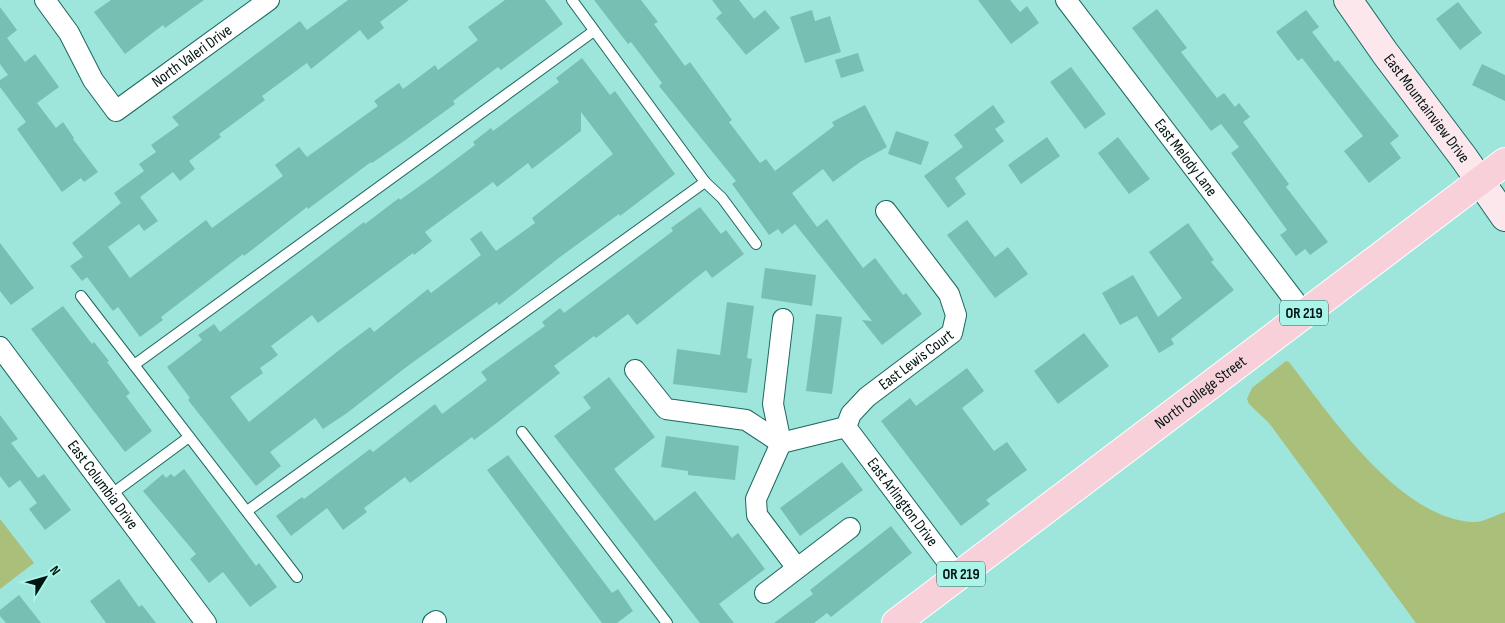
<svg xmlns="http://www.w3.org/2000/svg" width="1505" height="623" viewBox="0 0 1505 623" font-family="'Sofia Sans Condensed',sans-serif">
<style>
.green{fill:#a9bf7a}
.building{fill:#77beb3;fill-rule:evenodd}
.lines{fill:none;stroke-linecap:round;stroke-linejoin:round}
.lane-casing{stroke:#1b675e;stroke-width:12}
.street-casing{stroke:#1b675e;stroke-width:22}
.secondary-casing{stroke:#1b675e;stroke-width:30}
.primary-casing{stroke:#fff;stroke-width:30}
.lane{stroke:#fff;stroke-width:10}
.street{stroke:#fff;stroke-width:20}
.secondary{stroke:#fbe7ec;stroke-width:28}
.primary{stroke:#f8d0d9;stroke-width:28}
.labels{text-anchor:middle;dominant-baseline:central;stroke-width:4.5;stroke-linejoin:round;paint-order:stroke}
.shield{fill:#abf4e8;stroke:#335852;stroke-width:1}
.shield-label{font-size:15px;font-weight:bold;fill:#001512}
.street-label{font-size:16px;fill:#001512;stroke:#abf4e8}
</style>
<rect width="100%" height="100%" fill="#9ee6db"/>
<g class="green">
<path d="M1286,361L1289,362C1331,416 1398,517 1472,522C1482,523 1496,515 1505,512V623H1416L1269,423L1249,404L1247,399L1252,388Z"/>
<path d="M0,519L34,563L0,589Z"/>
</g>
<g class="building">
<path d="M111,0H204L165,28L163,25L125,54L94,12Z"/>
<path d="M348,0H409L380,22L384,28L368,40L360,30L311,69L307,63L262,96L265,100L219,134L221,137L189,161L195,169L180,181L173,172L140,197L158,221L144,231L139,224L108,247L130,278L206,220L212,228L283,176L275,165L299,147L307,157L378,106L374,101L399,83L403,89L435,65L438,70L478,40L468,27L505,0H545L563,24L501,70L498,67L453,101L455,104L404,141L372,163L371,162L308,209L307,207L244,256L243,254L204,284L161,317L163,320L140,337L118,307L113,311L87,277L82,281L70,266L83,257L72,243L121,203L114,193L144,171L139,164L156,152L151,145L179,125L172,117L300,21L307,30Z"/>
<path d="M594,0H641L658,22L654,24L685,66L690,62L732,120L729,122L760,163L766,159L775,171L834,126L832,122L865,105L887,147L860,162L833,182L823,169L792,193L817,227L827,219L863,268L875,258L903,295L906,293L922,314L882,345L862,320L872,321L795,224L782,234L778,229L769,235L732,184L736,181L659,86L662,83L631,42L628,44Z"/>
<path d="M712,0H739L754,19L765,10L780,28L746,55L716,18L722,13Z"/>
<path d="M978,0H1010L1020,12L1027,6L1039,23L1011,44Z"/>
<path d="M1458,2L1482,33L1460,50L1436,19Z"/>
<path d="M0,7L17,30L7,38L25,62L35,54L59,87L37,103L56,128L63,122L74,138L73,139L98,172L84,182L81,178L62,192L17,129L26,122L0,87V80L8,75L0,64Z"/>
<path d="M1157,9L1187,48L1181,52L1217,98L1224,93L1235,107L1239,103L1250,117L1243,122L1289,184L1286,187L1328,242L1310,255L1305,249L1296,256L1280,235L1287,230L1231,153L1239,147L1221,124L1211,131L1132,28Z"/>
<path d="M812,10L815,21L830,16L841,52L805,63L790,17Z"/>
<path d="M1306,10L1319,27L1312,32L1335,62L1338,60L1399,136L1390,143L1401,158L1369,183L1344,151L1363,136L1302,58L1298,61L1276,32Z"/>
<path d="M858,53L864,71L841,78L835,60Z"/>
<path d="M582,58L610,95L615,91L675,174L620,216L619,214L560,257L499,305L497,302L409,365L347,413L323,429L315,418L270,452L281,466L256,486L188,400L190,398L167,367L202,340L198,335L214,324L220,332L364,222L365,224L399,198L400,200L431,178L475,145L473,142L491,128L493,131L559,82L556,78ZM581,112L613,154L532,218L535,223L496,251L481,231L470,239L481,255L431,293L428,289L374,332L370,327L338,351L249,422L230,397L263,373L260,368L278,355L271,346L312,315L318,323L413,253L414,255L432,241L425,232L493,182L497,187L528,163L532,169L581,131Z"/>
<path d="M1482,64L1505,75V101L1472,85Z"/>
<path d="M1071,67L1106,114L1085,129L1050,82Z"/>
<path d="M993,105L1005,122L995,129L1004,141L955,178L966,194L948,208L924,176L963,147L954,135Z"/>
<path d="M896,131L929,142L921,165L888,154Z"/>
<path d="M1047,137L1060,156L1021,184L1008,165Z"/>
<path d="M1118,137L1150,179L1129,194L1098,153Z"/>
<path d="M700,207L721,234L726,230L744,254L712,278L706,270L637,325L628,314L596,338L594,336L554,366L560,373L498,422L474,440L472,437L410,483L405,477L364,508L367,512L343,530L327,508L291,536L276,516L302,497L304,499L370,449L373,452L435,404L442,414L487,380L481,372L545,326L542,322L560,308L564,313L673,231L671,228Z"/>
<path d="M967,220L995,257L1008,247L1028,274L995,298L947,235Z"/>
<path d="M1188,223L1214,260L1211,262L1234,290L1171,339L1174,344L1159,353L1137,316L1120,325L1102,293L1133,275L1158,317L1182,298L1149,252Z"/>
<path d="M0,243L34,288L11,305L0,291Z"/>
<path d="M765,268L816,275L812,306L761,298Z"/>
<path d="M727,302L754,306L747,358L752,359L747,393L673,384L677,349L720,355Z"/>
<path d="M63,306L92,344L94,342L109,361L107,362L130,393L126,396L152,431L125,452L31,329Z"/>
<path d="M816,314L842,317L832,394L806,391Z"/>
<path d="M1084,333L1109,366L1058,404L1034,371Z"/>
<path d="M967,368L984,391L962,408L994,451L1007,442L1027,470L986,500L990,504L961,526L881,421L910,398L916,406Z"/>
<path d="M609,377L655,437L614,469L655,521L695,491L732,538L738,533L765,569L719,604L734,623H700L554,436L591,408L583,397Z"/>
<path d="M0,415L18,439L11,443L38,478L44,474L71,510L45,530L29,509L37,503L20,480L9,488L0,476Z"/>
<path d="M666,436L739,446L735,480L688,475V471L661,467Z"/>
<path d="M508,455L612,593L618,589L633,611L617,623H602L487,470Z"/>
<path d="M842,462L863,490L800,536L780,508Z"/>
<path d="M184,469L256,566L259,563L277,587L250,607L223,572L209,583L190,559L196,554L143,491L163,474L166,478L171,474L174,477Z"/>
<path d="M891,526L912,553L831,617L827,613L814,623H774L813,594L810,590Z"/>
<path d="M119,579L139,607L142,605L156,623H106L90,601Z"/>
<path d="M19,595L41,623H6L0,616V610Z"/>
</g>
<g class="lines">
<g class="lane-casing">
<g id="lane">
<path d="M572,0L705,182L722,198L756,244"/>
<path d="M81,296L297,577"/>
<path d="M134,365L594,31"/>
<path d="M522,432L667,623"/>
<path d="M109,496L189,437"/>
<path d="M247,511L705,182"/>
</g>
</g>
<g class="street-casing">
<g id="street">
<path id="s1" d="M45,0L69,33L93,80L116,111L269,0"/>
<path id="s2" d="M1066,0L1304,313"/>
<path d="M783,319L773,404L781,443L756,499L757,515L797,568"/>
<path id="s3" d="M0,347L206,623"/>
<path d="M635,370L666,409L746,420L781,443L846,427"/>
<path id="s4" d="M846,427L851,414L867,397L952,333L956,315L949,294L886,211"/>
<path id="s5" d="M846,427L958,576"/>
<path d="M765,593L850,528"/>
<path d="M433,623L436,621"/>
</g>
</g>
<g class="secondary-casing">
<g id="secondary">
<path id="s6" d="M1348,0L1385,53L1464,158L1505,217"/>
</g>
</g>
<g class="primary-casing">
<g id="primary">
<path id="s7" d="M896,623L1505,162"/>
</g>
</g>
<use href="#lane" class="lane"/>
<use href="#street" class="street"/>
<use href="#secondary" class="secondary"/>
<use href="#primary" class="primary"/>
</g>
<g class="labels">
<g class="shield">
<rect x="1280" y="300.5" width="48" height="25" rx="4"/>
<rect x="937" y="561.5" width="48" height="25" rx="4"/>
</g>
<g class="shield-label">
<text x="1304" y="313">OR 219</text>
<text x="961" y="574">OR 219</text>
</g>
<g class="street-label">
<text stroke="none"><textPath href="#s1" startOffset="226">North Valeri Drive</textPath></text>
<text stroke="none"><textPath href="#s6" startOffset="134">East Mountainview Drive</textPath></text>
<text stroke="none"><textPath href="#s2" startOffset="198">East Melody Lane</textPath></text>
<text stroke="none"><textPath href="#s4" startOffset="99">East Lewis Court</textPath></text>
<text stroke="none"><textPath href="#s7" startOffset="382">North College Street</textPath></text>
<text stroke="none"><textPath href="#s3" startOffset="172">East Columbia Drive</textPath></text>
<text stroke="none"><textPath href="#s5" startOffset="94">East Arlington Drive</textPath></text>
</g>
</g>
<g transform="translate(45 578) rotate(53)" stroke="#abf4e8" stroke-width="4" paint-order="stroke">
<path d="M0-4L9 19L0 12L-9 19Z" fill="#001512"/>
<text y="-8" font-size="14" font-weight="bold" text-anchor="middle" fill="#001512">N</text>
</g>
</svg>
